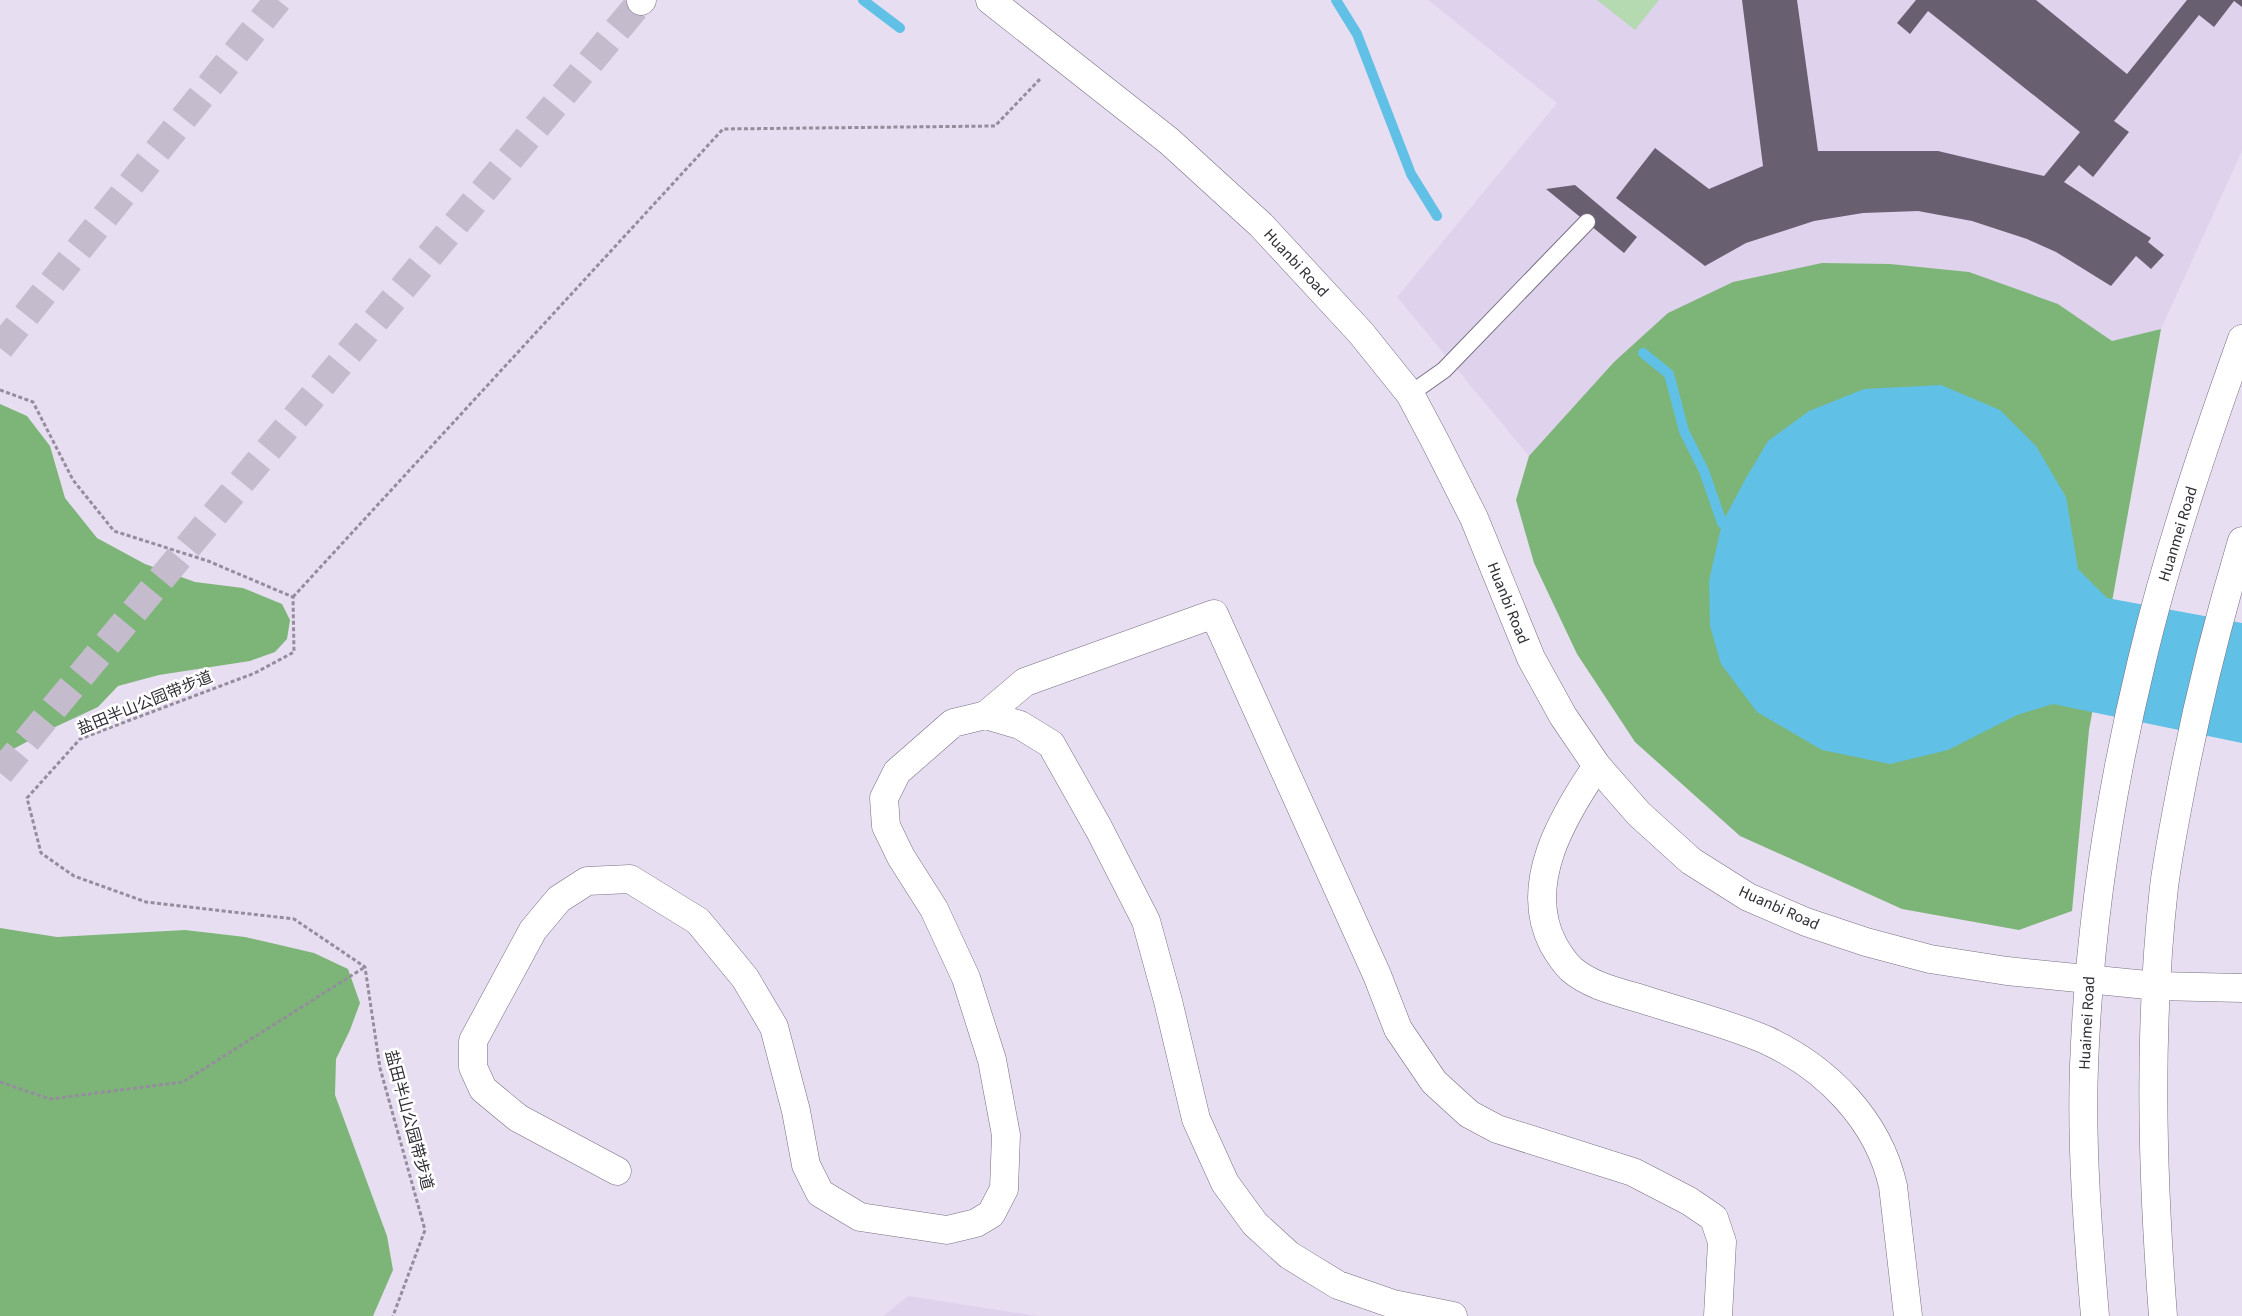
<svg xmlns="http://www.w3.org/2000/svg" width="2242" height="1316" viewBox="0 0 2242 1316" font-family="'Source Sans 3','Noto Sans SC',sans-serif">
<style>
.built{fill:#dfd2ed}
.green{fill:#b5dab1}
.forest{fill:#7db578}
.water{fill:#60c0e5}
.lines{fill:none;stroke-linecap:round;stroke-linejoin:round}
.stream{stroke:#60c0e5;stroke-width:10}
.building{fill:#685f71}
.motorway-tunnel{stroke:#c4bbcc;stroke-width:28;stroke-dasharray:28 14;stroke-linecap:butt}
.service-casing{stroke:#786f81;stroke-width:18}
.minor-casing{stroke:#786f81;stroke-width:29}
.tertiary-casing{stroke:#786f81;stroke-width:29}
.secondary-casing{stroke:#786f81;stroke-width:29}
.motorway-casing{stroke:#786f81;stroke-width:29}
.path{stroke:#948d9c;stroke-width:3;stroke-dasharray:4 2.5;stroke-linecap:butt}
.service{stroke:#fff;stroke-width:16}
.minor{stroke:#fff;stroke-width:28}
.tertiary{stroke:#fff;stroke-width:28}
.secondary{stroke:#fff;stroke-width:28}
.motorway{stroke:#fff;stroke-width:28}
.labels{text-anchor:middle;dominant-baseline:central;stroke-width:5;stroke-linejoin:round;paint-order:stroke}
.street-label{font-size:16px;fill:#322e36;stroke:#fff}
</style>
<rect width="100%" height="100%" fill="#e8def2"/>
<g class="built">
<path d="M1428,0H2242V151L2161,329L2112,341L2058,304L1614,362L1529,456L1397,297L1557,103Z"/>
<path d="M908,1296L1038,1316H883Z"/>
</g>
<path class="green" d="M1597,0H1659L1635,30Z"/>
<g class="forest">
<path d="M1822,263L1890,264L1969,272L2058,304L2112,341L2161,329L2089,730L2072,911L2019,930L1902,909L1740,836L1635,742L1577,654L1534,563L1516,500L1529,456L1614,362L1668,313L1733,282Z"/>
<path d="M0,404L27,416L50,446L65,498L97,538L145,564L195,582L243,588L282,604L290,620L287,639L275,652L250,661L159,675L118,686L98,707L53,728L0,756Z"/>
<path d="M0,928L57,937L185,930L245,937L314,953L348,969L360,1003L350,1030L336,1059L335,1095L387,1236L393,1270L373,1316H0Z"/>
</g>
<path class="water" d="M1941,385L2000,410L2036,446L2066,497L2078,569L2107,598L2242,623V743L2053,704L2017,715L1948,750L1890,764L1822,750L1757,712L1721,664L1710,626L1709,581L1722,523L1746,478L1768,441L1809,411L1864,389Z"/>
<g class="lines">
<g class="stream">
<path d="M863,0L900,28"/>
<path d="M1336,0L1357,34L1411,174L1437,216"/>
<path d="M1643,353L1669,374L1684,431L1704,471L1722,523"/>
</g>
</g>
<g class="building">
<path d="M1742,0H1797L1818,151H1938L2044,176L2080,132L1928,11L1910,34L1897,23L1916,0H2036L2127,74L2187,0H2242V7L2234,1L2214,27L2199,15L2114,121L2129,132L2093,177L2079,165L2064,182L2151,238L2148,242L2164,255L2151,269L2136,256L2111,286L2056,252L2027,239L1972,221L1918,211L1863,213L1814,221L1746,243L1705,266L1616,198L1655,148L1709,189L1763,166Z"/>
<path d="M1575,185L1637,237L1624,253L1546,189Z"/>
</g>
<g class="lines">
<g class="motorway-tunnel">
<path d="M0,348L278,0"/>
<path d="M0,773L641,1"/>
</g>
<g class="service-casing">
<path id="service" d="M1410,394L1444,370L1587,222"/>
</g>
<g class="minor-casing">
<g id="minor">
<path d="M986,715L1025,682L1214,614L1377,975L1398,1029L1434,1082L1469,1114L1497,1129L1633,1172L1689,1201L1714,1218L1722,1242L1718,1316"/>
<path d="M1597,766C1563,816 1522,884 1553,944C1558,953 1564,962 1571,969C1593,988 1624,993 1651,1002C1689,1014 1729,1024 1766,1040C1827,1068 1878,1120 1893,1186L1908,1316"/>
<path d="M2157,986L2242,988"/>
<path d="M617,1171L518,1118L483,1089L473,1067V1041L533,930L559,899L587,881L630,879L698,921L745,978L774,1027L796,1111L806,1165L820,1193L860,1217L947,1230L976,1223L991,1214L1004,1189L1006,1135L992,1060L966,978L934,909L901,857L886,826L884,798L897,772L953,723L986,715L1020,725L1051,744L1099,829L1146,921L1168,1001L1196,1119L1225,1183L1255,1224L1289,1255L1338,1285L1393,1304L1453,1316"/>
</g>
</g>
<g class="tertiary-casing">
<path id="tertiary" d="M990,0L1169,141L1261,225L1361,333L1410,394L1435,441L1474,518L1531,658L1563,716L1597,766L1639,814L1691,861L1748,897L1806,922L1866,942L1930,959L2007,971L2157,986"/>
</g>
<g class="secondary-casing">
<g id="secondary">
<path d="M2095,1316C2088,1233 2081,1149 2084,1066C2089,930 2110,792 2142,660C2168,551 2204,445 2242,339"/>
<path d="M2163,1316C2152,1173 2148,1030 2164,887C2168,856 2174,825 2180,794C2196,709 2217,624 2242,541"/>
</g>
</g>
<g class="motorway-casing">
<path id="motorway" d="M641,1L642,0"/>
</g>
<g class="path">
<path d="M0,390L33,402L73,480L114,531L208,561L293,597L294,652L255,673L80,739L27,798L41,853L74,876L146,902L294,919L365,967L380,1068L425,1230L393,1316"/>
<path d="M293,597L723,129L995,126L1040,79"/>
<path d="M0,1082L50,1099L183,1082L365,967"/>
</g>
<use href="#service" class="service"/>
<use href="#minor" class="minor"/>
<use href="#tertiary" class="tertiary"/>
<use href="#secondary" class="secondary"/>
<use href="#motorway" class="motorway"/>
</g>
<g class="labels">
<g class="street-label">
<text transform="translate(1296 263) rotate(47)">Huanbi Road</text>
<text transform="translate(2178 534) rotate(-73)">Huanmei Road</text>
<text transform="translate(1508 603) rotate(68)">Huanbi Road</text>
<text transform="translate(145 703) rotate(-22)">盐田半山公园带步道</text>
<text transform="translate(1779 908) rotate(24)">Huanbi Road</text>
<text transform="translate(2087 1023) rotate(-87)">Huaimei Road</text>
<text transform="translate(409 1120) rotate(75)">盐田半山公园带步道</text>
</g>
</g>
</svg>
